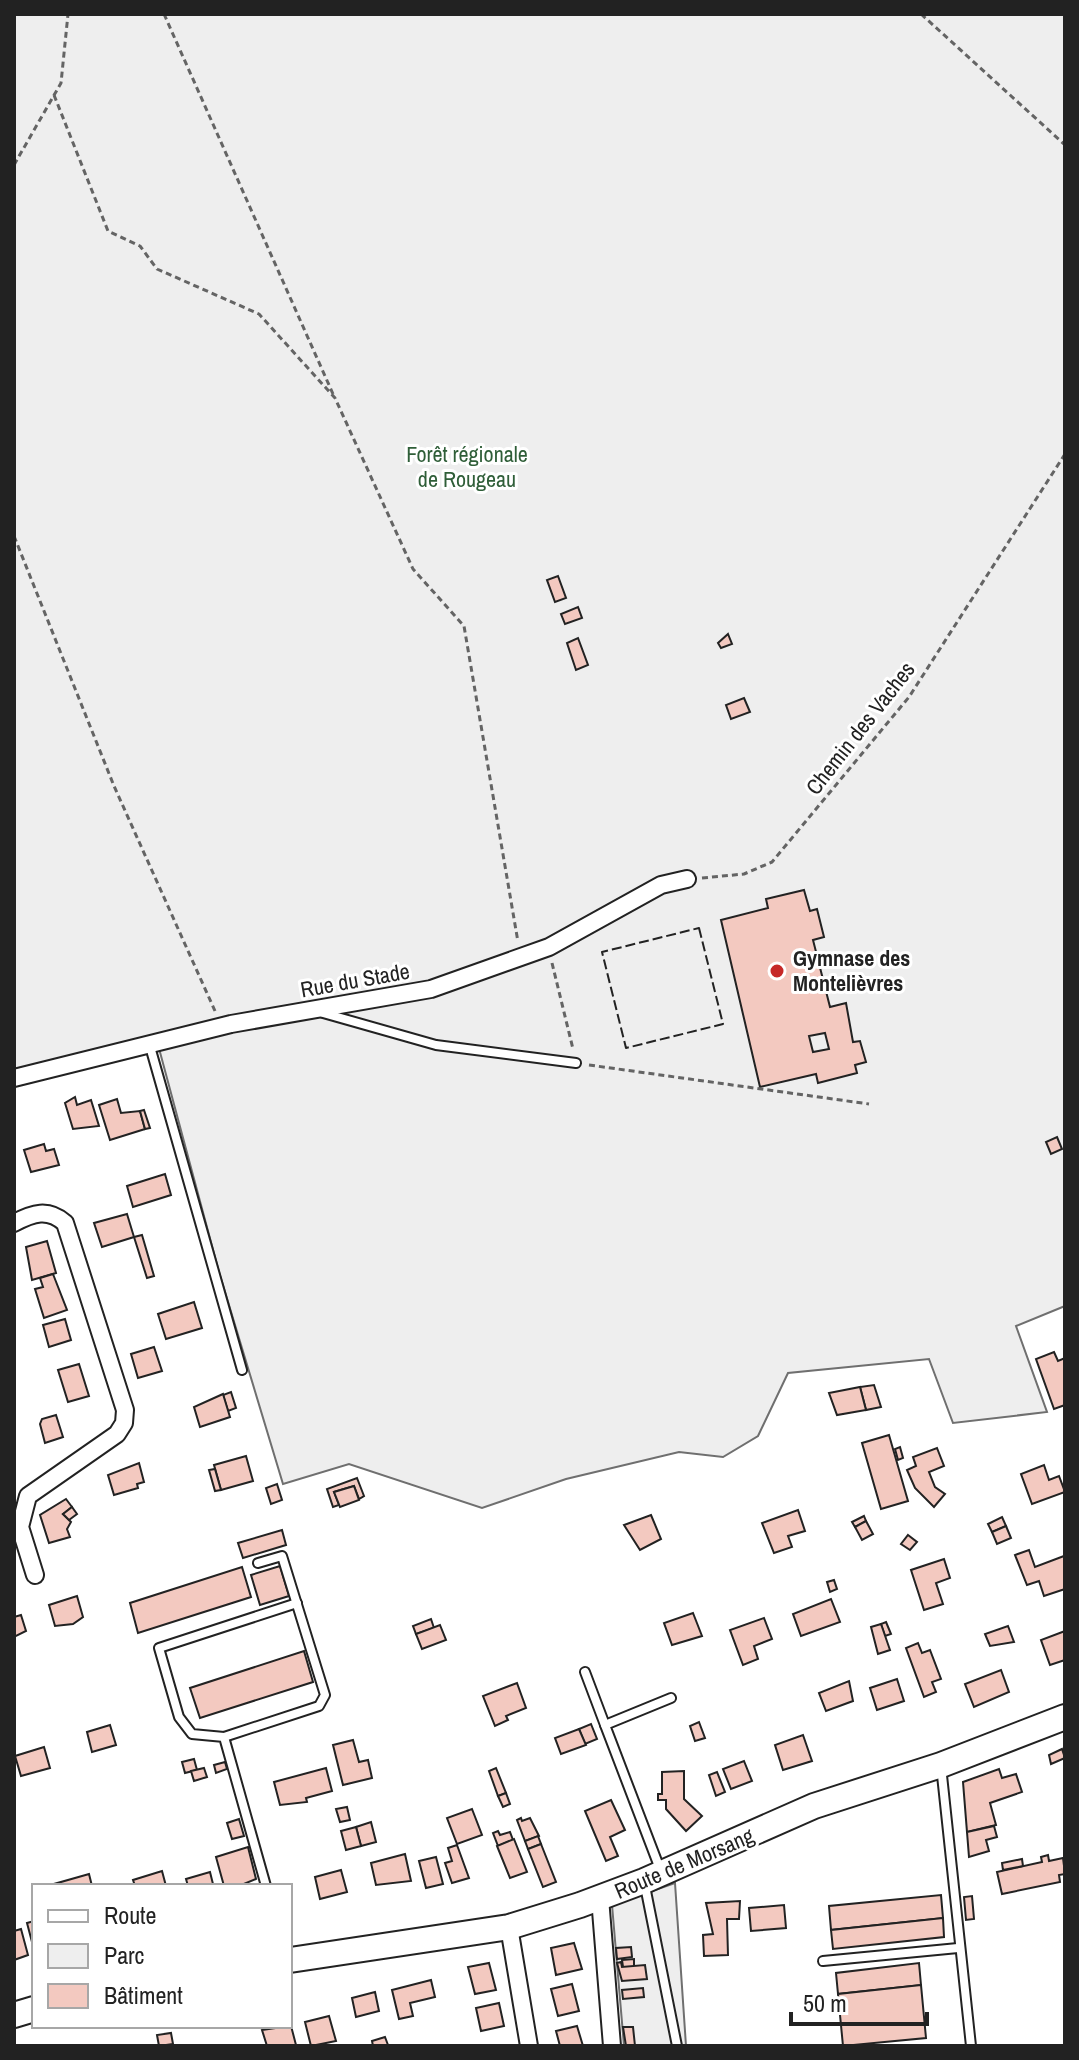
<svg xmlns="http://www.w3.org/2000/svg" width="1079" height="2060" viewBox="0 0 1079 2060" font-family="'Archivo Narrow',sans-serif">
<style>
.green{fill:#eee;stroke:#6f6f6f;stroke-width:2}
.building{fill:#f3c9c0;stroke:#222;stroke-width:2;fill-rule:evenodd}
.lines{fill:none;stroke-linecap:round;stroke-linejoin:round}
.lane-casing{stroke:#222;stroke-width:12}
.street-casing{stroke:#222;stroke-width:20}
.secondary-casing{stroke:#222;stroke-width:28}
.path{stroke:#646464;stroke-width:3;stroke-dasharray:6 4;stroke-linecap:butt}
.lane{stroke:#fff;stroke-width:8}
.street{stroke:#fff;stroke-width:16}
.secondary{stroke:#fff;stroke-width:24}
.fence{stroke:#222;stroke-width:2;stroke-dasharray:10 4;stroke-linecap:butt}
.poi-dot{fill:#c62828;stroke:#fff;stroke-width:3}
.labels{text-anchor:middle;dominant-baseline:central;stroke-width:6;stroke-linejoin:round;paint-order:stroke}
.park-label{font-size:22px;fill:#2f5e38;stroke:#fff}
.street-label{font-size:22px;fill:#222;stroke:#fff}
.poi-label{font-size:22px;font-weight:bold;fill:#222;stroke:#fff;text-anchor:start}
</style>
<rect width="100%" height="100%" fill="#fff"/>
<g class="green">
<path d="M14,14H1065V1306L1016,1326L1047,1412L953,1423L929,1359L788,1373L758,1436L723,1457L679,1452L566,1479L482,1508L349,1464L283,1484L219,1272L157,1041L14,1077Z"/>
<path d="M675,1883L686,2046H624L612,1905Z"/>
</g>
<g class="building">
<path d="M558,576L566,598L555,602L547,580Z"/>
<path d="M578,607L582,618L565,624L561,614Z"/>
<path d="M728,634L732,644L721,648L718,643Z"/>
<path d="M578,638L588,665L576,670L567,643Z"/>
<path d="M744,698L750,712L731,719L726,705Z"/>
<path d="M804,890L810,911L817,909L824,937L813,940L830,1007L846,1003L853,1042L860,1041L866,1062L855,1065L857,1073L818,1083L816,1074L760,1087L721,920L768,908L766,899ZM825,1033L829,1049L813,1052L809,1036Z"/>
<path d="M75,1097L77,1105L91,1100L99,1126L73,1129L65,1103Z"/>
<path d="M117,1099L121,1113L140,1111L145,1129L110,1140L99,1105Z"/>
<path d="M144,1110L150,1128L145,1129L140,1111Z"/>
<path d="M1057,1137L1062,1149L1051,1154L1046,1142Z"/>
<path d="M44,1144L46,1151L54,1149L59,1165L31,1172L24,1150Z"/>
<path d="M165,1174L171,1195L133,1207L127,1186Z"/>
<path d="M127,1214L134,1237L102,1247L94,1223Z"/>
<path d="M142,1235L154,1276L147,1278L134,1237Z"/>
<path d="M47,1241L56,1273L32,1280L26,1247Z"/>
<path d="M53,1274L67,1310L44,1318L35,1289L43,1287L40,1278Z"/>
<path d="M194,1302L202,1328L166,1339L158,1314Z"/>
<path d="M65,1319L71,1340L49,1347L43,1325Z"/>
<path d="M154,1347L162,1371L138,1378L131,1354Z"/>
<path d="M1054,1352L1058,1361L1065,1358V1405L1054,1409L1036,1359Z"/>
<path d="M79,1364L89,1396L68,1402L58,1370Z"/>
<path d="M874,1385L881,1407L866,1410L860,1387Z"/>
<path d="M860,1387L866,1410L837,1415L829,1393Z"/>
<path d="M231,1392L236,1408L228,1411L223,1395Z"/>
<path d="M223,1394L230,1417L200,1427L194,1407Z"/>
<path d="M56,1415L63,1437L45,1443L40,1424L42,1419Z"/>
<path d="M889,1435L908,1501L881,1509L862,1443Z"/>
<path d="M900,1447L903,1458L898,1460L895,1449Z"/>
<path d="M937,1448L944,1466L929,1472L935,1487L945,1494L934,1507L915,1488L907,1470L916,1466L913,1457Z"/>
<path d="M246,1456L253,1481L221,1490L214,1465Z"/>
<path d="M139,1463L144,1482L137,1484L138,1488L114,1495L108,1475Z"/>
<path d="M1044,1465L1049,1480L1059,1476L1065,1492L1032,1504L1021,1474Z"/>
<path d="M215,1469L221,1490L215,1491L209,1470Z"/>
<path d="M357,1478L364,1496L359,1499L354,1486L334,1492L339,1505L333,1507L327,1489Z"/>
<path d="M277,1484L282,1500L271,1504L266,1488Z"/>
<path d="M354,1486L359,1500L340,1507L334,1492Z"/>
<path d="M66,1499L72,1507L63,1514L71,1522L67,1529L70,1537L49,1543L40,1515Z"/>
<path d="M72,1507L77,1514L69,1520L63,1514Z"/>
<path d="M798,1510L805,1531L788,1536L792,1547L774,1553L762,1523Z"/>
<path d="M651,1515L661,1539L640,1550L624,1525Z"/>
<path d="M864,1516L866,1521L855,1527L852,1522Z"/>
<path d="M1002,1517L1006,1526L992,1532L988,1524Z"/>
<path d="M866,1521L873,1534L862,1540L855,1527Z"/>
<path d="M1006,1526L1011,1538L997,1544L992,1532Z"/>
<path d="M282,1530L286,1545L243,1558L238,1543Z"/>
<path d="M908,1535L917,1542L910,1550L901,1544Z"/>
<path d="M1029,1550L1035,1567L1064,1556L1065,1589L1044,1596L1039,1581L1027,1585L1015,1555Z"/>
<path d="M944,1559L950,1578L936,1583L943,1604L924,1610L911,1570Z"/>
<path d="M280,1566L289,1596L260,1605L251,1575Z"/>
<path d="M242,1567L251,1597L138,1633L130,1603Z"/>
<path d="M834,1580L837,1589L830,1592L827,1582Z"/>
<path d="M77,1596L83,1617L73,1624L55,1626L49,1605Z"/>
<path d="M831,1599L840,1622L801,1636L793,1614Z"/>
<path d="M693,1613L702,1636L672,1645L664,1623Z"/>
<path d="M21,1615L26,1631L14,1637V1617Z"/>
<path d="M764,1618L772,1639L754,1646L758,1659L743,1665L730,1630Z"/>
<path d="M431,1619L434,1628L416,1634L413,1626Z"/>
<path d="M886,1622L891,1634L885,1636L881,1624Z"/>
<path d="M881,1624L890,1650L878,1654L871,1627Z"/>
<path d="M440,1625L446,1640L422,1649L416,1634Z"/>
<path d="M1008,1626L1014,1642L990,1646L985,1634Z"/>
<path d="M1065,1631V1660L1050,1665L1041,1640Z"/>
<path d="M918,1643L922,1653L930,1650L941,1679L932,1682L936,1692L924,1697L906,1648Z"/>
<path d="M304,1651L313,1682L200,1718L190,1688Z"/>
<path d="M1001,1670L1009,1692L974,1707L965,1684Z"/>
<path d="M897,1679L904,1701L877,1710L870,1688Z"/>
<path d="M849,1681L853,1701L826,1711L819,1693Z"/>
<path d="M517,1683L526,1708L506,1716L508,1720L495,1726L483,1696Z"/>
<path d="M699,1722L705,1738L695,1741L690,1726Z"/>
<path d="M591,1724L597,1739L585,1744L579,1729Z"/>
<path d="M110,1725L116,1745L92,1752L87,1732Z"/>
<path d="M579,1729L586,1745L561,1754L555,1738Z"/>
<path d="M803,1735L812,1761L783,1770L775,1745Z"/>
<path d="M353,1740L359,1762L368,1760L372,1778L343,1785L333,1745Z"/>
<path d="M44,1747L50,1768L21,1776L15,1756Z"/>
<path d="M1062,1749L1065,1758L1051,1764L1049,1755Z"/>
<path d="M194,1759L197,1770L185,1773L182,1762Z"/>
<path d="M744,1761L752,1781L731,1789L723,1769Z"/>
<path d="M225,1762L227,1769L216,1773L214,1765Z"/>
<path d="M204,1768L207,1777L194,1781L191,1771Z"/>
<path d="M326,1768L332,1791L306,1798L307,1802L280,1805L274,1782Z"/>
<path d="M496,1768L506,1793L498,1796L489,1771Z"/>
<path d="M999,1769L1002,1778L1016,1774L1022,1792L990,1803L996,1825L967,1832L963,1782Z"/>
<path d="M684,1771V1799L702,1816L686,1831L666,1809V1800H658V1794H662V1772Z"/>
<path d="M717,1772L725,1792L716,1796L709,1775Z"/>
<path d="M506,1793L510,1804L503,1807L498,1796Z"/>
<path d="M611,1800L625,1830L610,1837L618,1856L606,1861L585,1811Z"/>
<path d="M347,1807L350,1820L340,1822L336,1809Z"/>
<path d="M472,1809L482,1835L457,1844L447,1818Z"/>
<path d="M521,1818L522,1821L530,1818L539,1836L525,1841L517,1820Z"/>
<path d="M239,1819L244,1836L232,1839L227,1823Z"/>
<path d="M371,1822L376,1842L361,1846L356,1827Z"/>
<path d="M994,1826L997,1837L986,1840L989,1851L969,1857L967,1832Z"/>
<path d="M356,1827L361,1846L346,1850L341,1831Z"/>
<path d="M498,1831L500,1835L510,1832L513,1840L498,1846L493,1833Z"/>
<path d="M538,1836L541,1844L528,1849L525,1841Z"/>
<path d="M514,1839L527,1872L510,1878L497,1846Z"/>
<path d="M541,1844L556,1882L543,1887L528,1849Z"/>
<path d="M457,1845L469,1878L452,1883L445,1863L452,1861L448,1848Z"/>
<path d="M248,1847L256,1879L239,1886H224L216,1857Z"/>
<path d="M405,1854L411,1881L376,1885L371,1863Z"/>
<path d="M1048,1855L1049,1861L1063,1858L1065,1874L1059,1875L1060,1882L1002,1894L997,1872L1042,1862L1041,1857Z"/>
<path d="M436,1857L443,1884L426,1888L419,1861Z"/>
<path d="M1022,1859L1023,1866L1003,1870L1002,1863Z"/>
<path d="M341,1870L347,1892L320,1899L315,1877Z"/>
<path d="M162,1871L166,1886H135L133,1880Z"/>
<path d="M210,1872L213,1884L188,1886L186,1879Z"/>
<path d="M89,1874L92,1886H55L54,1884Z"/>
<path d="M941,1895L943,1918L831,1930L829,1906Z"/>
<path d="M972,1896L974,1919L966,1920L964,1897Z"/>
<path d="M740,1901L739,1919H727L728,1955L704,1956L703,1935L713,1934L706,1903Z"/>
<path d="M784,1905L786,1928L751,1931L749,1908Z"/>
<path d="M943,1918L944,1937L833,1949L831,1930Z"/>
<path d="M34,1921V1941L32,1942L27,1923Z"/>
<path d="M21,1929L28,1955L14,1960V1931Z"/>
<path d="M574,1943L582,1969L556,1975L551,1948Z"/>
<path d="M631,1947L632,1957L617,1959L616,1948Z"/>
<path d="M634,1959V1967H623L622,1960Z"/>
<path d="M621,1962L622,1967L645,1965L647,1979L622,1981L617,1963Z"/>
<path d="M489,1963L496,1990L475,1994L468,1967Z"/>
<path d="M919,1963L921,1985L838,1994L836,1973Z"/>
<path d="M431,1980L435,1997L410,2003L413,2016L399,2019L392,1990Z"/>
<path d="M572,1984L579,2011L558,2016L551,1989Z"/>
<path d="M921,1985L926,2038L843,2046L838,1994Z"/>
<path d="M643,1988L644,1997L623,1999L622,1990Z"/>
<path d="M375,1992L379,2011L356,2017L352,1998Z"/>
<path d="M499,2003L504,2026L481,2031L476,2008Z"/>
<path d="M329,2016L336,2041L311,2046L305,2022Z"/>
<path d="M290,2022L296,2045L267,2046L262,2030L290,2026Z"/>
<path d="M577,2026L583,2046H560L556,2031Z"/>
<path d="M623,2027H633L635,2046H626Z"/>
<path d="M171,2033L173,2044L159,2046L157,2035Z"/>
<path d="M385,2037L388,2045L373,2046L372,2041Z"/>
</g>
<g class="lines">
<g class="lane-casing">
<g id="lane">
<path d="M323,1013L436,1045L576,1063"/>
<path d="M149,1043L242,1370"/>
<path d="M585,1672L605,1725"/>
<path d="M224,1737L319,1706L325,1695L282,1556L258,1563"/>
<path d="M941,1766L971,2046"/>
<path d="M660,1869L605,1725L671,1698"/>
<path d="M266,1886L224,1737L192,1734L179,1717L159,1648L297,1603"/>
<path d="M645,1886L677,2046"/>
<path d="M823,1961L958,1948"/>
</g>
</g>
<g class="street-casing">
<g id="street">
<path d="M14,1078L231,1024L431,989L549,947L661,885L687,879"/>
<path d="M14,1223C33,1213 48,1208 65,1223L125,1410L124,1423L117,1434L28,1496L20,1527L35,1575"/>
<path d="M600,1898L612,2046"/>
<path d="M509,1927L529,2046"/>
</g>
</g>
<g class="secondary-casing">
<g id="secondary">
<path d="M290,1960L509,1927L580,1905L644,1881L814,1806L941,1765L1065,1717"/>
<path d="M14,2015L34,2009"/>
</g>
</g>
<g class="path">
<path d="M164,14L333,394"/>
<path d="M921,14L1065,145"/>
<path d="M54,95L108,231L140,246L157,269L259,314L335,398L413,569L464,626L518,942"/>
<path d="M14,165L61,83L68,14"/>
<path d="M14,536L114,786L215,1011"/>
<path d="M702,878L744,874L772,862L909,697L1065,454"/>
<path d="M552,963L573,1049"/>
<path d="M589,1065L869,1104"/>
</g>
<use href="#lane" class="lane"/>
<use href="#street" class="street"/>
<use href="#secondary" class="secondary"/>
<path class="fence" d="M699,928L723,1024L626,1048L602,952Z"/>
</g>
<circle class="poi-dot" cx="777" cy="971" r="8"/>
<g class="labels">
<g class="park-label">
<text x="467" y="454">Forêt régionale<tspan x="467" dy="25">de Rougeau</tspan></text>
</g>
<g class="street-label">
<text transform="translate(860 728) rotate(-52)">Chemin des Vaches</text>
<text transform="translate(355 980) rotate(-10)">Rue du Stade</text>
<text transform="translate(684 1863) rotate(-23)">Route de Morsang</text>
</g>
<g class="poi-label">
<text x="793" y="958">Gymnase des<tspan x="793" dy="25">Montelièvres</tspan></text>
</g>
</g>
<rect width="1079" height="2060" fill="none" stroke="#222222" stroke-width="32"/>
<rect x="32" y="1884" width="260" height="144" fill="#ffffff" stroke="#a7a7a7" stroke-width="2"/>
<rect x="48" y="1910" width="40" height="12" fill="#ffffff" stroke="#a7a7a7" stroke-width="2"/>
<text x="104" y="1924" font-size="24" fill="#222222">Route</text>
<rect x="48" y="1944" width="40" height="24" fill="#eeeeee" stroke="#a7a7a7" stroke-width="2"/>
<text x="104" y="1964" font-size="24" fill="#222222">Parc</text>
<rect x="48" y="1984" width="40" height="24" fill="#f3c9c0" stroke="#a7a7a7" stroke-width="2"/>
<text x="104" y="2004" font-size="24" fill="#222222">Bâtiment</text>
<path d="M791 2012v12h136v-12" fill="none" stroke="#222222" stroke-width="4"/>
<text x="803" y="2012" font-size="24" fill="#222222" stroke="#ffffff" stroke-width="6" paint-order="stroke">50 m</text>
</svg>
